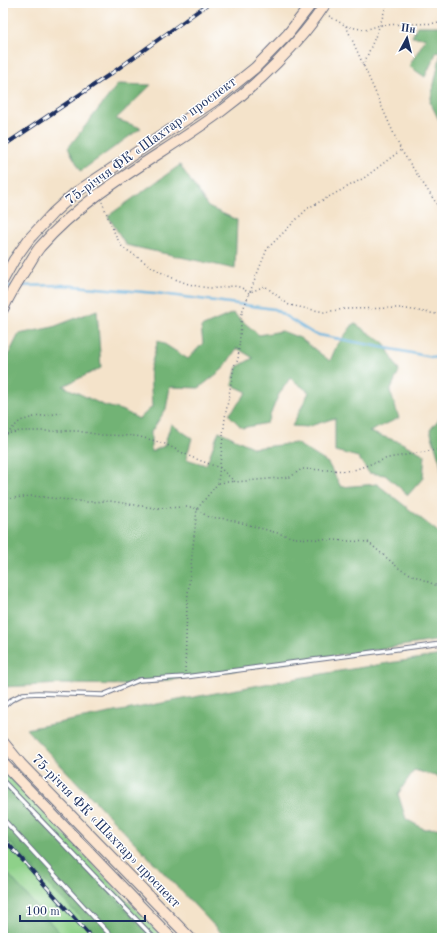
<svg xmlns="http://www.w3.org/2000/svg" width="445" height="941" viewBox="0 0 445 941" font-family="'Old Standard TT',serif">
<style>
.green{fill:#8ed189;stroke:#548074}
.forest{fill:#72b375;stroke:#46716a}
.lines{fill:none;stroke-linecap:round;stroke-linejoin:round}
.stream{stroke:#62afdb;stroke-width:2.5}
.service-casing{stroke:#676e84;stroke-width:5.5}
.secondary-casing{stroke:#676e84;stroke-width:12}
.path{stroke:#676e84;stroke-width:1.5;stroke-dasharray:1 3;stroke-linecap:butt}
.service{stroke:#fff;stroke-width:3.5}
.secondary{stroke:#fce5d0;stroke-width:10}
.rail-casing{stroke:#1b2f5e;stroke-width:4}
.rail{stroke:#fff;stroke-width:2.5;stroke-dasharray:8;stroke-linecap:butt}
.labels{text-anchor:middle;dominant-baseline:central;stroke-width:3;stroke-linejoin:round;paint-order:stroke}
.street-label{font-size:14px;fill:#1b2f5e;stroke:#fff}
</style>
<rect width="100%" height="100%" fill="#fff"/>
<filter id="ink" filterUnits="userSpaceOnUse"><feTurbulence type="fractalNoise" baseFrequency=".025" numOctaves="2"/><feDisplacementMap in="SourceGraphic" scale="8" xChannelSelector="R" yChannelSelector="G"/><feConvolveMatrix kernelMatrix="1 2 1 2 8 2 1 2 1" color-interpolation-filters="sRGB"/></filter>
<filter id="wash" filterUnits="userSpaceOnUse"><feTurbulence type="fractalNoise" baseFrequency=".012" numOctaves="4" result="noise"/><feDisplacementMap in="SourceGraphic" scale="16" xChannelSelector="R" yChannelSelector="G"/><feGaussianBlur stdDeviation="0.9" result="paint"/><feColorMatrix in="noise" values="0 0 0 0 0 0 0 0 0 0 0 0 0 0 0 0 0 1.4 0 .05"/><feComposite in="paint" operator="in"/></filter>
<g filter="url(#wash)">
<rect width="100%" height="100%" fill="#f4e3ca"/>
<path class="green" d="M3,770L163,938H3Z"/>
<g class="forest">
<path d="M417,26H439L442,31V126L430,102L441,53L437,51L425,77L409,66L426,38L412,37Z"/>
<path d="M118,84L151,85L116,119L141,128L81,171L68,148Z"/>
<path d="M180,165L208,207L237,220L235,269L126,245L108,216Z"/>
<path d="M97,310L101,368L63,386L103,405L124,411L139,419L152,407L150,369L158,340L188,359L203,343L201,327L233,313L259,335L282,331L300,338L330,361L336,347L354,323L384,343L399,371L390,391L399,418L369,432L400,442L425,455L423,478L408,495L385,475L369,473L358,457L335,451V418L307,427L292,426L309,392L290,378L278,396L267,423L242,428L229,415L247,392L232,385L237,367L253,358L237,348L223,369L199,388L170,387L166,409L151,432V452L164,446L171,424L192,438L186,459L206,465L219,431L254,448L296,443L328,463L341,487L377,484L442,535V640L135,685L62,684L3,687V365L19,334L53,327Z"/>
<path d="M442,415V476L440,462L430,430Z"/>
<path d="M442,655V772L439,777L414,770L398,794L406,819L424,829L440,828L442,823V938H226L26,729C164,703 302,675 442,655Z"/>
<path d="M3,784L99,881L152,938H101L41,878L3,834Z"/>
<path d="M3,868L64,938H3Z"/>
</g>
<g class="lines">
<g class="stream">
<path d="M17,286L62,285L155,293L274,309L314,334L442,359"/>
<path d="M3,287L12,286"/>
</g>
</g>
</g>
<g filter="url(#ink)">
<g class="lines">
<g class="service-casing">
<g id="service">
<path d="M3,707L11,700L23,694L38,693L103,695L139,680L185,677L442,643"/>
<path d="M3,781L154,938"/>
<path d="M3,819L113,938"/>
</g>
</g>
<g class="secondary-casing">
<g id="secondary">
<path d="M3,280L14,260L29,239L53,213L75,193L214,101L255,68L288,34L312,3"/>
<path d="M3,309C10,294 18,281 27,267C31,261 35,253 40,247C90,190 159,157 219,113C257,85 300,43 326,3"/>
<path d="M3,742L21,764L190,938"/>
<path d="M3,763L171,938"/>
</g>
</g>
<g class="path">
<path d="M442,15V23"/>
<path d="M329,16L346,26L365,30L380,25L442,23"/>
<path d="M346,26L401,150L442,212"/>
<path d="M363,66L380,25L387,3"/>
<path d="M102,202C107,214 114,234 121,245C123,249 129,251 133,254C156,271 182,286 211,288C225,290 236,280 248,293"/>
<path d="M248,293L265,286L289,305L324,312L345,309L401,308L442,315"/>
<path d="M7,434L20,421L34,417L61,413"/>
<path d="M3,437L7,434L20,431H77L102,435L136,436L163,443L191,457L220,468L235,482L290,477L302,469L351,471L388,458L442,449"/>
<path d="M219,483L235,481"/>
<path d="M3,499L33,496L87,502L110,501L154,508L190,507L197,509L218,483L225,418L234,366L238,360L242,312L267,249L308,208L364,178L401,150"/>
<path d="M185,672L187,603L197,509L208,517L228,519L295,538L368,542L401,570L442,588"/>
</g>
<use href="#service" class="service"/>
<use href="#secondary" class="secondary"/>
<g class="rail-casing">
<g id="rail">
<path d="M3,146L112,73L209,3"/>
<path d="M3,838L92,938"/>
</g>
</g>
<use href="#rail" class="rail"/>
</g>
</g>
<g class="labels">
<g class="street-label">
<text transform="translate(151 141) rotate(-36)">75-річчя ФК «Шахтар» проспект</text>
<text transform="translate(106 831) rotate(46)">75-річчя ФК «Шахтар» проспект</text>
</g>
</g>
<rect width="445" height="941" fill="none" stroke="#fff" stroke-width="16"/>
<g transform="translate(407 38) rotate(7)" stroke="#ffffff" stroke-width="3" paint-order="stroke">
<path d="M0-3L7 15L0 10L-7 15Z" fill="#1b2f5e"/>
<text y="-6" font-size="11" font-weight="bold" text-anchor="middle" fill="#1b2f5e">Пн</text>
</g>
<path d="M20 915v6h125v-6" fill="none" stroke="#1b2f5e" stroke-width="2"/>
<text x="26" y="915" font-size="12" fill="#1b2f5e" stroke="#ffffff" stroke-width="3" paint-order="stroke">100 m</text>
</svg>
